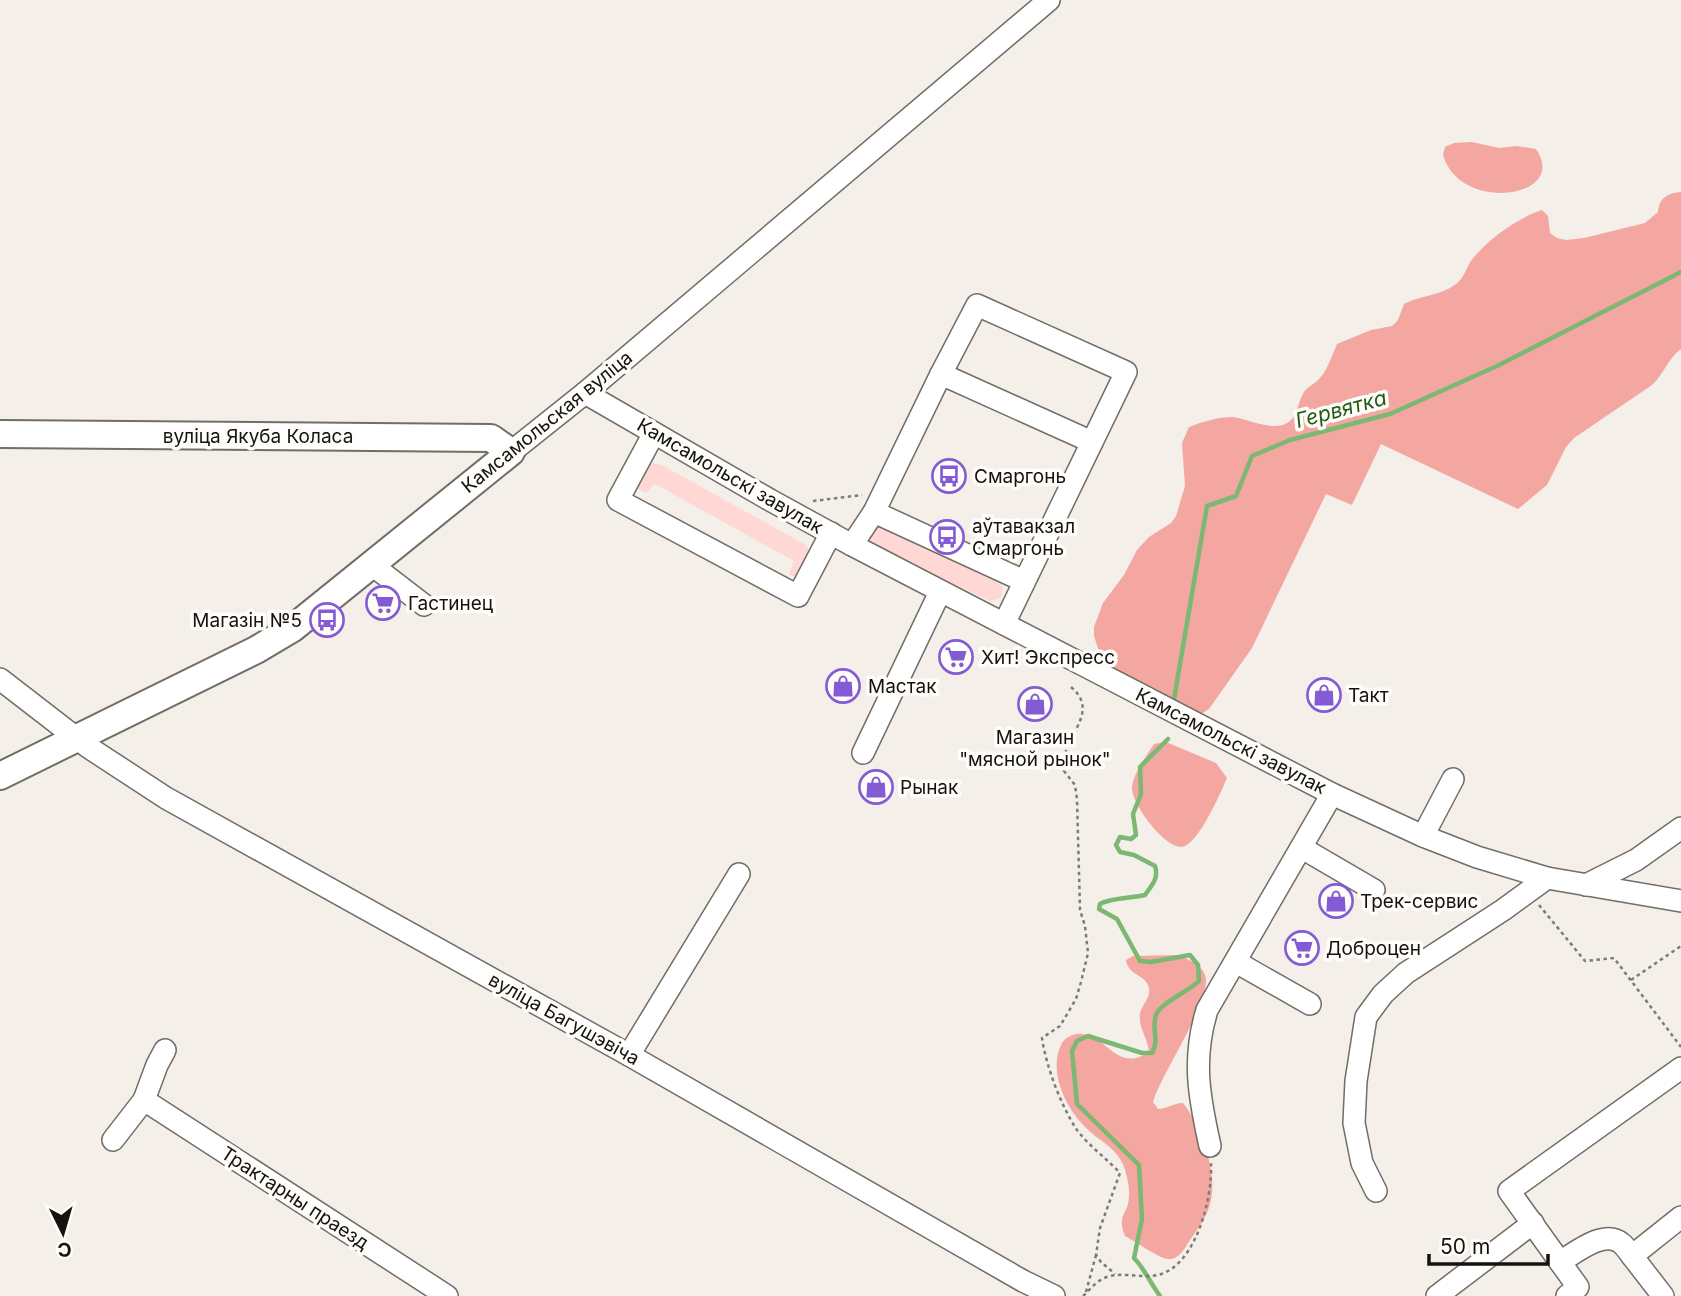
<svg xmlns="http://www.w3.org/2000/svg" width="1681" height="1296" viewBox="0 0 1681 1296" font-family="Inter,sans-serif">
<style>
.green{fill:#ffd7d4}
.forest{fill:#f4a6a1}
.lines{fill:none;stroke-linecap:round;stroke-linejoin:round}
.stream{stroke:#7bb872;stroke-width:4.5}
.minor-casing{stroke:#716d67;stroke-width:24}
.major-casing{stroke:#716d67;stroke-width:30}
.path{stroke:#7e7b77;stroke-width:2.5;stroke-dasharray:3.5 3.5;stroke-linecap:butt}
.minor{stroke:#fff;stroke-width:21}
.major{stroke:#fff;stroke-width:26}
.labels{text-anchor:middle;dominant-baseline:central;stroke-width:7;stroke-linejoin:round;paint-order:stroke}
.street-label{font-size:19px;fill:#141310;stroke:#fffdfa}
.poi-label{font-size:19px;fill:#141310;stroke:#fffdfa;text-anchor:start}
.water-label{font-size:21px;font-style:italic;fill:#1f5b16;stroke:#fffdfa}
</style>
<rect width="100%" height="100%" fill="#f4efe8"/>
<g class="green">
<path d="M652,463L662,465L806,545L810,552L803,574L795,577L789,574L794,561L655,484L646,493L637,488L644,468Z"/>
<path d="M879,526L999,583L1003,587L1001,598L990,601L871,545L869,533L872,527Z"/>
</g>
<g class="forest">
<path d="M1472,142L1499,148L1517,146L1536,149C1570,198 1460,214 1443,155L1445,147L1454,143Z"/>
<path d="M1681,192V349C1668,358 1664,374 1652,385L1574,438L1566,447L1547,485L1518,509L1381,444L1352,505L1326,494L1252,648L1209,709L1201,714L1195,713L1112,674L1102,661L1094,636V627L1103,603L1124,575L1137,550L1149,537L1171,523L1176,516L1185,486L1182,443L1189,427C1201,422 1219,417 1232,417C1248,418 1275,434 1290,421C1298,415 1298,401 1304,392C1308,386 1315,384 1320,378C1328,369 1332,355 1337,344L1371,330L1392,326L1398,320L1404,304C1421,295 1440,296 1456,284C1463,279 1466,269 1471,261C1485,241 1519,217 1542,210L1548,216L1550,233L1557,238L1566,240L1584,238L1645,223L1658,212C1659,198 1668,193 1681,192Z"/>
<path d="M1166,742L1216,763L1227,778C1220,794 1201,838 1185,846C1168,854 1130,802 1132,787C1134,772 1146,757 1154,744Z"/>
<path d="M1179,955C1189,960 1201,964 1205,975C1214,997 1161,1074 1153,1102L1158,1109C1168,1109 1173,1103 1183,1103C1201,1125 1217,1171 1211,1200C1208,1216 1197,1230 1188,1243C1184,1250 1178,1260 1168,1259C1158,1258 1135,1241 1125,1236C1116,1214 1129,1214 1129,1196C1130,1187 1126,1172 1123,1164C1114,1146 1099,1141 1085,1127C1066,1108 1048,1072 1061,1045C1065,1037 1074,1033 1083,1034C1108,1037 1117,1073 1149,1052C1148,1038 1138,1028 1140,1014C1141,1005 1151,998 1149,988C1146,974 1128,976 1126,960L1133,956Z"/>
</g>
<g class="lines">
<g class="stream">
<path d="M1174,699L1207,506L1236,496L1252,456L1290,440L1390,414L1497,366L1681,272"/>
<path d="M1160,1296C1150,1283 1145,1269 1134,1258L1142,1219L1139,1165L1077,1104L1072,1051L1077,1041L1088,1036L1142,1053H1152C1160,1040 1151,1028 1156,1015C1159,1004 1189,991 1199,981L1198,965L1190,955L1151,962L1140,961L1117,919L1099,909L1100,904C1110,898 1133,898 1145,895C1152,885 1159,878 1155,866L1134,855L1120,852L1116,845L1120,837L1131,839L1136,835L1133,814L1141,794L1140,767L1168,739"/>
</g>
<g class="minor-casing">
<g id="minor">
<path d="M941,374L1092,442"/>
<path d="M585,393L770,500L852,545L1332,794L1423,836L1477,857L1547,878L1681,901"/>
<path d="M654,433L618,500L798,596L831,533"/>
<path d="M511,452L585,393L1049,0"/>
<path d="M874,512L1024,581"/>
<path d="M852,545L874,512L941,374L977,305L1126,372L1004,624"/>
<path d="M372,565L424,605"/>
<path d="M0,679L88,747L166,798L629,1055L1023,1281L1054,1296"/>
<path d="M863,753L940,592"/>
<path d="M1423,836L1453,779"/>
<path d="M1302,848L1374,890"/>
<path d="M1586,885L1636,860L1681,828"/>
<path d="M1236,962L1310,1004"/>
<path d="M629,1055L739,874"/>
<path d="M144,1100L447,1296"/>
<path d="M113,1140L144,1100L157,1065L165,1050"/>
<path d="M1210,1146C1199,1097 1192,1059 1207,1010L1332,794"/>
<path d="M1376,1191L1362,1163L1354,1123L1356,1081L1366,1017L1383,994L1406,973L1503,910L1547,878"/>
<path d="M1560,1262C1575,1253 1604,1229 1621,1243C1625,1246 1629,1252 1632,1256"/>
<path d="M1437,1296L1533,1223"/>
<path d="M1567,1296L1578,1287L1509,1191L1681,1068"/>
<path d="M1663,1296L1632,1256L1681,1217"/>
</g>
</g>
<g class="major-casing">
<path id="major" d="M0,434L491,438L511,452L293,628L256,650L0,776"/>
</g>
<g class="path">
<path d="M813,501L862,495"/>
<path d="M1071,687C1095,707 1076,726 1067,748C1064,755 1065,764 1064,771L1075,785L1077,799L1080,910L1085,926L1088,953L1081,982L1076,999L1060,1026L1042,1038C1046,1066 1061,1106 1077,1130C1089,1146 1106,1158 1120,1173L1100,1228L1096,1255L1101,1262L1115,1274"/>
<path d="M1539,905L1585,961L1614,958L1681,1047"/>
<path d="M1631,980L1681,946"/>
<path d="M1086,1292L1096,1255"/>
<path d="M1083,1296C1089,1291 1093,1285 1099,1281C1116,1269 1139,1279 1158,1275C1196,1266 1213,1197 1211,1163"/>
</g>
<use href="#minor" class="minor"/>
<use href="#major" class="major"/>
</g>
<defs>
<g id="bus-ring" transform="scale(1.75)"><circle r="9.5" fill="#fffdfa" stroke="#825bd5" stroke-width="1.5"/><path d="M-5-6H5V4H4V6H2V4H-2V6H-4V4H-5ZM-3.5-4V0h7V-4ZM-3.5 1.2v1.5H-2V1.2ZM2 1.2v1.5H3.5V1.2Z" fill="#825bd5"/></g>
<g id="supermarket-ring" transform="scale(1.75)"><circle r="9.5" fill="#fffdfa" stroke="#825bd5" stroke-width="1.5"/><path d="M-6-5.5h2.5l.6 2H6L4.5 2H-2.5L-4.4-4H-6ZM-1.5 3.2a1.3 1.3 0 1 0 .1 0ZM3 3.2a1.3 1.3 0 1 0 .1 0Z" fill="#825bd5"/></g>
<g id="shop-ring" transform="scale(1.75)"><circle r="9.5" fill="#fffdfa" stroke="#825bd5" stroke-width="1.5"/><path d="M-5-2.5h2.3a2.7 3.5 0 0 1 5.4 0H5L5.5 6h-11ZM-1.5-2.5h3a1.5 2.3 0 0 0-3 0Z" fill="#825bd5"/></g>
</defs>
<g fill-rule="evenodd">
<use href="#bus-ring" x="949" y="476"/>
<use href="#bus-ring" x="947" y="537"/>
<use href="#supermarket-ring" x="383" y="603"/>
<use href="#bus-ring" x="327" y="620"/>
<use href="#supermarket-ring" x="956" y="657"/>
<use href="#shop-ring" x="843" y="686"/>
<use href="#shop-ring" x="1324" y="695"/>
<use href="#shop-ring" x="1035" y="704"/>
<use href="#shop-ring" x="876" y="787"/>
<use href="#shop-ring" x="1336" y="901"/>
<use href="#supermarket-ring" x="1302" y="948"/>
</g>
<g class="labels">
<g class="street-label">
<text transform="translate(547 422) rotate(-39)">Камсамольская вуліца</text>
<text x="258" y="436">вуліца Якуба Коласа</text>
<text transform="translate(730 476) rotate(30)">Камсамольскі завулак</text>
<text transform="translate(1231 741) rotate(27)">Камсамольскі завулак</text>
<text transform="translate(564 1019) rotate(29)">вуліца Багушэвіча</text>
<text transform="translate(295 1198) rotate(33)">Трактарны праезд</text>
</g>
<g class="poi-label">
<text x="974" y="476">Смаргонь</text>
<text x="972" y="526">аўтавакзал<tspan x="972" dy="22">Смаргонь</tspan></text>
<text x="408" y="603">Гастинец</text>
<text x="302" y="620" text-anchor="end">Магазін №5</text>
<text x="981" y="657">Хит! Экспресс</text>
<text x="868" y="686">Мастак</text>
<text x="1348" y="695">Такт</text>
<text x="1035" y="737" text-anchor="middle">Магазин<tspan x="1035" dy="22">"мясной рынок"</tspan></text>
<text x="900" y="787">Рынак</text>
<text x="1360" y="901">Трек-сервис</text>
<text x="1326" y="948">Доброцен</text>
</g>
<g class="water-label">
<text transform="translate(1341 409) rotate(-15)">Гервятка</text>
</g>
</g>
<g transform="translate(63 1233) rotate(175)" stroke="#fffdfa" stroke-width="5" paint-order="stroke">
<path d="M0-5L12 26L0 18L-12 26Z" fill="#141310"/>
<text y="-10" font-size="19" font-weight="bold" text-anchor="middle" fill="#141310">С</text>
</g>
<path d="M1429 1254v10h119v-10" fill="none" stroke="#141310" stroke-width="3.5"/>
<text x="1440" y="1254" font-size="21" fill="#141310" stroke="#fffdfa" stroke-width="5" paint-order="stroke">50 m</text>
</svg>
